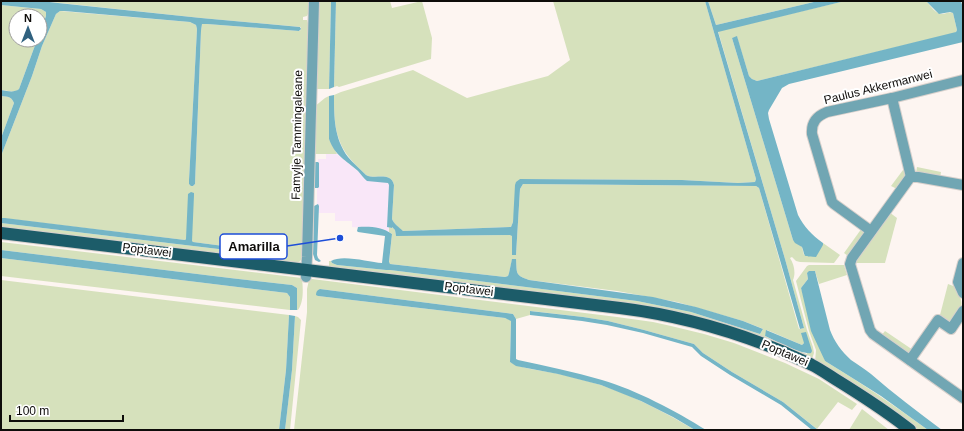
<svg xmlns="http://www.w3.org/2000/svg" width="964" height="431" viewBox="0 0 964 431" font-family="Arial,sans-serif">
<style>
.commercial{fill:#f9e7f8}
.green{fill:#d6e1bc;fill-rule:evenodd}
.water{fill:#74b5c6}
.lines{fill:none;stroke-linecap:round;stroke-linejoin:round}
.minor-casing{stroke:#d7d0cc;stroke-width:12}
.major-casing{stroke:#d7d0cc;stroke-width:14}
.minor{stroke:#71a6b3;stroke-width:10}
.major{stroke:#1c5c69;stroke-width:12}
.labels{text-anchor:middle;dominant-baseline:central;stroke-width:4;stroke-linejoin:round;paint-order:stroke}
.street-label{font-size:12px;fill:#0e0c0a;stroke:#fff}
.leader{fill:none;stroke:#1d4ed8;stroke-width:1.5}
.callout-dot{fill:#1d4ed8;stroke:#fff;stroke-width:1.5}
.callout{fill:#fff;stroke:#1d4ed8;stroke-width:1.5}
.callout-label{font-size:13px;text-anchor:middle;font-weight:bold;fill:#0e0c0a}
</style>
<rect width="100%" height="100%" fill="#fdf5f1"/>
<path class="commercial" d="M326,154H337L359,172L364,178L388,183L389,185V232L384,230L352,227V221H335V213H318L319,206L317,205V188L319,187V163L318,162V159H326Z"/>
<g class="green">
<path d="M41,1H310V14H308L307,16L303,17V20H307L308,23H309L303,257L297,265L1,229V223L285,257L286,254L193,242L186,239L185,240L1,218V156L32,76L42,46L56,14L60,11L190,22L196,25L197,29L189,180V184L193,186L195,184L201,31L202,24H207L299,31H300L301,27L201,18Z"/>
<path d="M317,1H331L329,89H315Z"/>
<path d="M336,1H390L392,8L422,1L432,38L431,59L339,87L337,86L334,87Z"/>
<path d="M553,1H705L756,179L755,182L738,183L682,180L520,179L513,222L511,227L403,231C398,227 394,224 392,219L394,185C391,171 375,180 366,175C360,169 353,163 348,156C334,137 334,117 334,95L341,92L413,70L467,98L548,76L570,60Z"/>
<path d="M708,1H818L716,25Z"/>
<path d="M845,1H926C931,6 935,14 943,14C947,13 949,12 953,13L957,30L956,32L955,33L757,81L752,79L749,76L737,37L732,38L793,240L802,247L804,255L823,245V243L840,255L834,263L800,262L796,261L792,257L790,258C794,264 796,273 793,280L807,330L813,347L814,353L812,359L732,329L329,267V261H331L332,263L337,265L386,270H390L637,301L691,312L760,334L763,329L761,328L743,321L677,302L617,291L529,280C515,275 517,274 516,260H512L509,273L508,276L505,277L390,264L389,263L392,234L389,232V227L392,228V227L395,230L396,236H397L510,235H512V255H516L520,189L523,184L756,186L759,188L799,329L804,328L785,259L718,31ZM767,330L802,345L804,343L807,354L790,348L765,336Z"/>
<path d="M1,5L41,9L46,12V16L40,33V16H16V40H37L19,89L16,92L1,90Z"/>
<path d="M1,96C8,97 11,96 14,103L1,138Z"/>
<path d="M329,96V139L337,154H314V107L325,98Z"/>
<path d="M917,167L941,172L940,178L916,173Z"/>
<path d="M906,169V175L897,189L891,186L903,170Z"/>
<path d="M889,212L897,218L885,263H854Z"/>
<path d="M862,228L864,232V235L848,256L844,253Z"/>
<path d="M1,242L302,278C303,288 304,302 298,310H297V288L292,285L230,278L1,250Z"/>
<path d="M1,258L287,293L290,297V310L1,276Z"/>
<path d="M809,265H844L847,275L819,284L815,271L807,273L808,279L801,288L825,361C860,382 894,405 928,430H915L815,362L816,350L809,331L796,281L807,266Z"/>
<path d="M312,279L617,317L653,322L671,326L704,334L734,343L785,363L819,379L857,404L852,410L838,402L817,429L783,402L732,372L703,353L694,344L644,330L608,321L583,317L531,311L530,315L516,319L513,314L320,289L318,296L505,318L511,320L510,362C522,369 539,370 554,373C570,376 586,381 601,385C634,396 666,413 695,430H294L307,312V289L309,280Z"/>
<path d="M1,280L289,315L286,370L279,430H1Z"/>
<path d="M948,284L956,287C964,306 964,305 951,321H948L940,315Z"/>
<path d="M295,316L298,317L301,320L290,430H285L292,370Z"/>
<path d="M885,331L913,350L910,353H907L881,336Z"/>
<path d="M862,409L889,430H849Z"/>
</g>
<g class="water">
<path d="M1,1H41L58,3L201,18L300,27L301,29L299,31L207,24H202L201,31L195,184L193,186H191L189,184V180L197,29L196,25L190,22L64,11H60L56,14L42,46L32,76L1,156V138L14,103C11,96 8,97 1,96V90C8,91 14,93 19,89L37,40H40V33L46,16V12L41,9L1,5Z"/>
<path d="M331,1H336L334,87L329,89Z"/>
<path d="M705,1H708L716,25L818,1H845L718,32L785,259L804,328L800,329L759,188L756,186L523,184L520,189L516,255H512V236L510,235L396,236L395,230L392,227V228L387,227L389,185L388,183L367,181C363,178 361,174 358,171C346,160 335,156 329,139V96L334,95C334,117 334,138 348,157C353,163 360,169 366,175C375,180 391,171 394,185L392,219C394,224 399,227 403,231L511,227L513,222L515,185L516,182L520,179L682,180L738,183L755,182L756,179Z"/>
<path d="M926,1H961L963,8V42L789,84L782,88L769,110L768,113L769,119L798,215C804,227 812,235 823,243V245L816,257C802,256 806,258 802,247L795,243L793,240L732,38L737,36L749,76L752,79L757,81L956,32L957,30L953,13L950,12L939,14Z"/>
<path d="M315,162H318L319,163V187L318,188H315L314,186Z"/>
<path d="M191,192L194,193V195L192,241L193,242L286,254L287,256L285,257L1,223V218H5L185,240L186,239L188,194Z"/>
<path d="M318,204L319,206L317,255L318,258L321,261L319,262L315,260L313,254L314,206Z"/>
<path d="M358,227C369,226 383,227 392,234L389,262L390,264L505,277L508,276L509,273L512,259H516C517,274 515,275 529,280L653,297L696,307L743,321L763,329L760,334L691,312L637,301L390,270H386L337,265L332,263L331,261C342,254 369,262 382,263L385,236L358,232L357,231Z"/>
<path d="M1,250L230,278L292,285L297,288V310H290V297L287,293L1,258Z"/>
<path d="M809,271H815L830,330C834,341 842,352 851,360C858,365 865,369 871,374C894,394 918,412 942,430H928L881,396L846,374L825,361L811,331L801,288L808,279L807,273Z"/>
<path d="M320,289L513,314L516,319V359L518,360C546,366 574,372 602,380C636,390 676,411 706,430H695L673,417L641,401L601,385L558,374L516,366L510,362L511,321L505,318L318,296L316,295C316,292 317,290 320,289Z"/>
<path d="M530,311L583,317L608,321L644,330L694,344L703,353L732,372L783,402L818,430H812L781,405L730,375L701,356L692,347L643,333L607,325L582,321L530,315Z"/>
<path d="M289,315L295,316L292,370L285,430H279L286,370Z"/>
<path d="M766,330L802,345L804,343L801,333L806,332L812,351L811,353C802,355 774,340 765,336Z"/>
</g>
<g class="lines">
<g class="minor-casing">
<g id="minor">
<path d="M892,98L911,177"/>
<path d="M963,185L918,177H911L909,179L852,258L850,264L870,330L873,334L963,398"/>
<path d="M871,231L834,204L832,202L812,134C811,122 817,116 827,112L892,98L963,80"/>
<path d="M963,263L958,282L963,293"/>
<path d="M306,277L307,257L314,1"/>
<path d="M910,360L938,320L951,329L963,311"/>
</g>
</g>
<g class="major-casing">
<path id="major" d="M1,233L620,308C677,315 731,330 784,352C793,357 803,360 812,365C820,369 827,374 835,379C861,395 886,411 910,430"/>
</g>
<use href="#minor" class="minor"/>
<use href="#major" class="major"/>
</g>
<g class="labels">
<g class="street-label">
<text transform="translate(878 87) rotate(-14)">Paulus Akkermanwei</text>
<text transform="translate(297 135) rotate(-89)">Famylje Tammingaleane</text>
<text transform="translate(147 250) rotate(7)">Poptawei</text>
<text transform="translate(469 289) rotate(7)">Poptawei</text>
<text transform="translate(785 353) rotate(23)">Poptawei</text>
</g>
</g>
<path class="leader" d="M340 238L287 246"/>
<circle class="callout-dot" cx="340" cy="238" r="4"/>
<rect class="callout" x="220" y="234" width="67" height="25" rx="4"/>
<g class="callout-label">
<text x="254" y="251">Amarilla</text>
</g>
<rect width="964" height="431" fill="none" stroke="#0e0c0a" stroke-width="4"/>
<g transform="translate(28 28)"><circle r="19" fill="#ffffff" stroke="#9f9e9d"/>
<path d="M0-3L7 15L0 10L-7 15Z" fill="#30617f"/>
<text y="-6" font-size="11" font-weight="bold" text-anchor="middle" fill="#0e0c0a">N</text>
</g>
<path d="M10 415v6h113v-6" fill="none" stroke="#0e0c0a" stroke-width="2"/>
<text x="16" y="415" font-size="12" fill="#0e0c0a" stroke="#ffffff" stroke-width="3" paint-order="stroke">100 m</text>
</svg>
